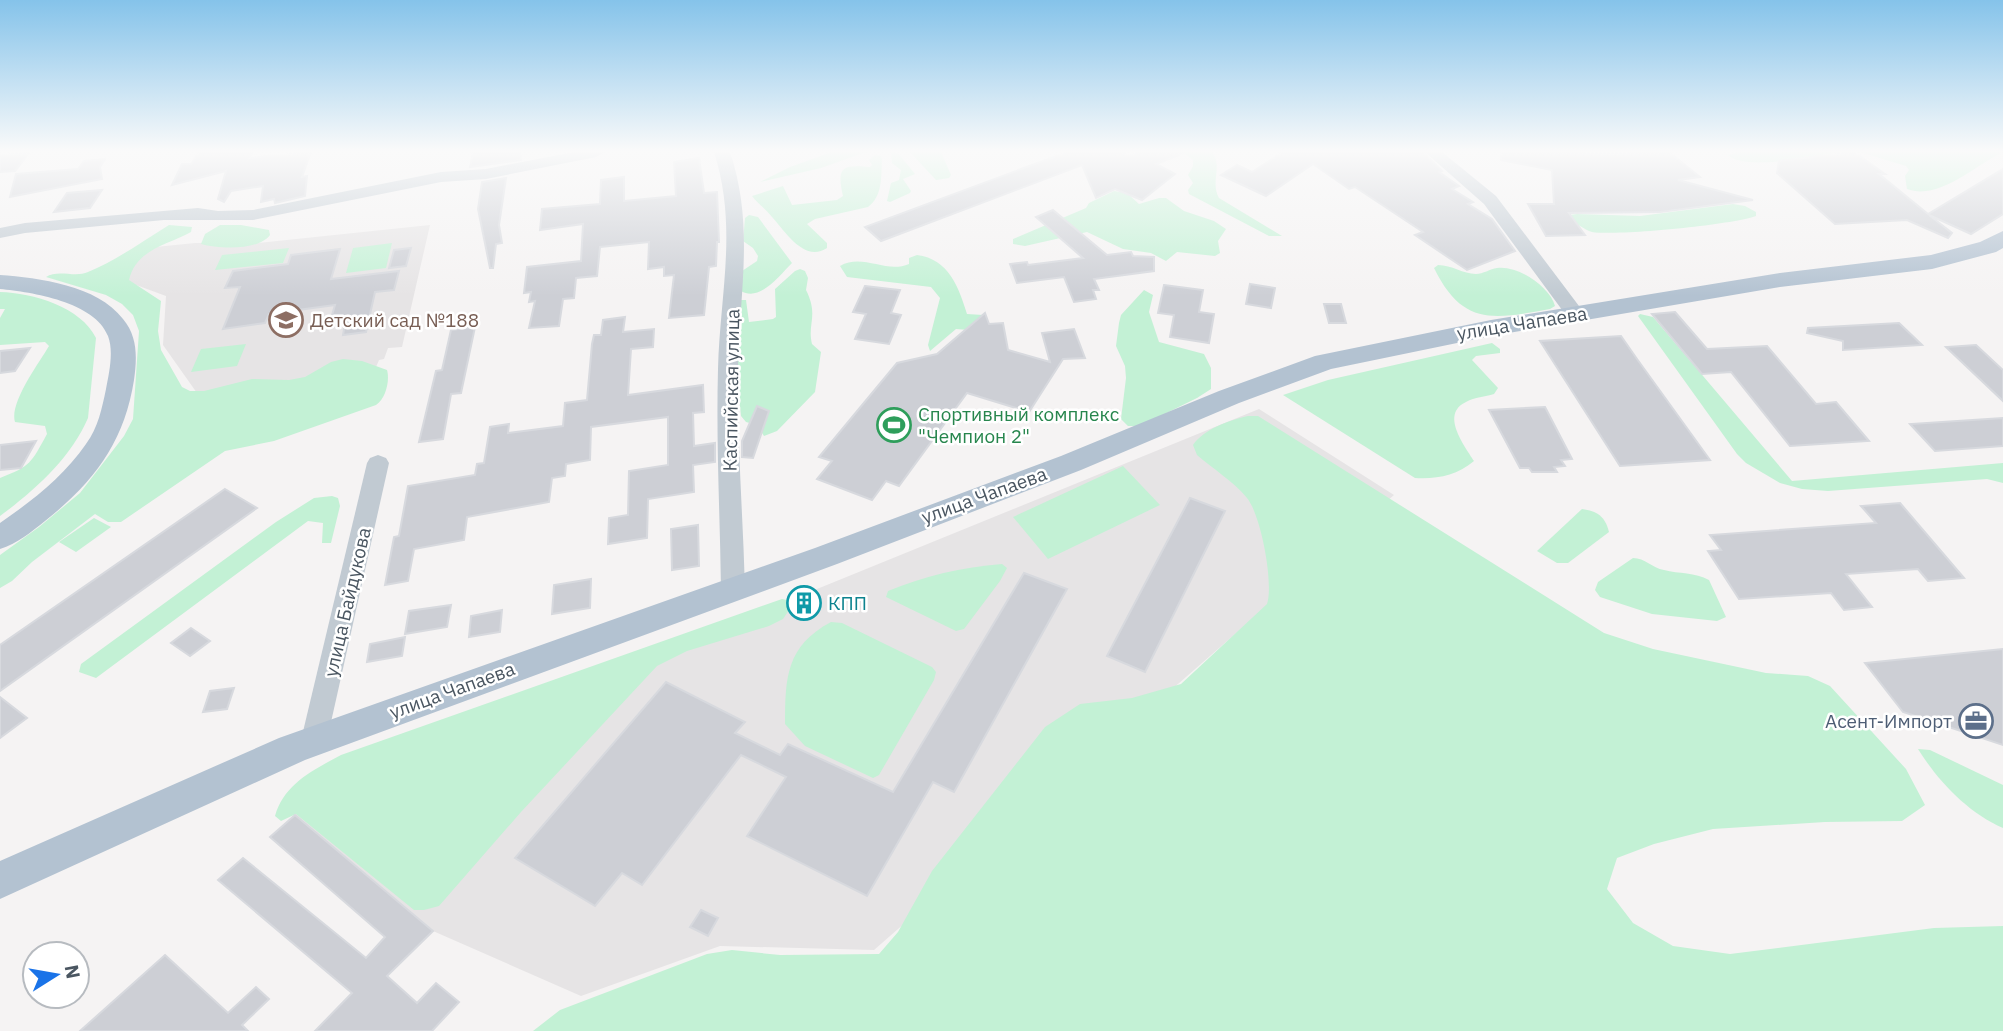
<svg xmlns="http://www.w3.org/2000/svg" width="2003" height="1031" viewBox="0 0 2003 1031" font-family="'IBM Plex Sans',sans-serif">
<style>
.education{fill:#e6e4e5}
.green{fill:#c3f1d5}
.building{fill:#cdcfd5;stroke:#d7d9de;stroke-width:2}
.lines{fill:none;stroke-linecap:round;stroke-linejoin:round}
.minor{fill:#c1cad2;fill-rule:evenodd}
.major{fill:#b3c2d1;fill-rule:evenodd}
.labels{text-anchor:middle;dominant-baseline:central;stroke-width:5;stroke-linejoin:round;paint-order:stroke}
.education-label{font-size:19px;fill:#785e54;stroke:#fff;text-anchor:start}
.street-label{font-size:19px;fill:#4a5661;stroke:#fff}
.leisure-label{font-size:19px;fill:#27864d;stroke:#fff;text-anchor:start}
.culture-label{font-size:19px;fill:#0d838f;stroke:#fff;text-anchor:start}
.service-label{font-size:19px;fill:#4e5e75;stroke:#fff;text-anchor:end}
</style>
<rect width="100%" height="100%" fill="#f5f3f3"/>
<g class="education">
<path d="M430,225L402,347L388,348L384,359L379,360L376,367L209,410L163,345L166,296L117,278L136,249L195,243H258Z"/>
<path d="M1259,409L1394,495L874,950L720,946L581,996L433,931L295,815L328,771L817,589Z"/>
</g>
<g class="green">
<path d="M832,152H866L821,168L760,182L790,167Z"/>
<path d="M891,152L898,153L915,174L903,179L911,191L910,193L890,202L887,201L891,183L899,180L901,170L892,163Z"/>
<path d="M910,152H941L951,175L949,178L936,180Z"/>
<path d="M1183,152H1212C1223,165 1210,183 1219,198L1282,236H1269L1189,194L1188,190L1193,183L1188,175L1193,166V160Z"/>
<path d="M1739,152H1842C1817,155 1746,172 1728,155Z"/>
<path d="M1860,152H2003C1975,165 1939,201 1907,189L1905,176L1909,170L1906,166Z"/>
<path d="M875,155L881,156L882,159C881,176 883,196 868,207L815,219L807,224L827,243V248C804,263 785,231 772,217C766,209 758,204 752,196L783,186L792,205L837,200L843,196C836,166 843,165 870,167L872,165L869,160Z"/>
<path d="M1114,191L1127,193L1139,204L1159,198H1166L1184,211L1214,221L1226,229L1218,241L1220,253L1215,256L1177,252L1166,261L1151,253L1123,249L1087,232L1025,246L1013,244V239L1086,208L1089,203Z"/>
<path d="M1733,204L1745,206L1756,212V216C1731,225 1617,236 1592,232C1584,230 1576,222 1568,220L1569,215L1577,214L1640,216Z"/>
<path d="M749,215L758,217L792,263C779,276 760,302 741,291L742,271L757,261L758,256L753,248L743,241L745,218Z"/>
<path d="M169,225L192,227L191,232C168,245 136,249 129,280L161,301L158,331L161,350L182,387L190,391H204L252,379L289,380L305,377L331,362L343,359L362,361L387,370C390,380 386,399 376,405L274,441L225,451L121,522H108L95,514L32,562L12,581L0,588V555L39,527L80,493L124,436L133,419L139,331L133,315L122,304L106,295L46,277C58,269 75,278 88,272C117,260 143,241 169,225Z"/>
<path d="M220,225H241L269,230L270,235C258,251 219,249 201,244L205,234Z"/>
<path d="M392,243L386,268L346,273L353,248Z"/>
<path d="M289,248L283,263L215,270L222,255Z"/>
<path d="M917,255C949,259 959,288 967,314L983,315L982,331L956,329L930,351L928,345L940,298L931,287L847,277L840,266C863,253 886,274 909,264V258Z"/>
<path d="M1438,265C1452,265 1463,274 1476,274C1483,274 1490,269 1497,268C1518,265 1550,287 1555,306L1550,309C1494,319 1463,327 1434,268Z"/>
<path d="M800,269L805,271L808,278L806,290C819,316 807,323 812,344L821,352L815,392L777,431L764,436L757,425L746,422L741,416L736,366L740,300H746L749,322L773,319L776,317L775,289L795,271Z"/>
<path d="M1144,290L1153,295L1149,312L1159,342L1204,354L1211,368V389L1197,398L1140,426H1128L1121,419L1126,378L1125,366L1116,346L1119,323L1121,315Z"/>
<path d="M0,292C33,293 81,307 96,338L88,418C71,458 34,491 0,516V478C31,466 31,463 47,434L45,426L15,422C9,403 39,363 49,346L45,342L0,345V318L5,309H0Z"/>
<path d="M1640,314L1653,317L1792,481L2003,463V483L1987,479L1828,491L1802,489L1780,483L1746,463L1737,454L1638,316Z"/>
<path d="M1492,343L1500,349V353L1476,356L1472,360L1498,388L1494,394C1485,397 1475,397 1466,402C1440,414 1464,445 1474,461C1456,476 1438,479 1415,478L1283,395L1328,380Z"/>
<path d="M246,344L237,366L191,372L201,349Z"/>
<path d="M1248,416H1258L1604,633L1653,649L1766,673L1808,676L1830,686L1906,769L1925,805L1902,821L1825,822L1713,829L1654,844L1617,858L1607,889L1633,923L1673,946L1730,954L1934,928L2003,926V1031H533L560,1010L707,954L732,950L780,955L879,954L898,932L932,871L1045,727L1080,704L1132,698L1181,684L1267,604C1274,584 1261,515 1247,498C1234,482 1212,468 1197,455L1193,445C1204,429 1230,420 1248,416Z"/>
<path d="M1123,466L1160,505L1048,559L1013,517Z"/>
<path d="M332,496L338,498L340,506L331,543H322L323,523L308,521L96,678L79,672L81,664L276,522L314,498Z"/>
<path d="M1582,509C1597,511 1605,516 1609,532L1568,563H1557L1537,551Z"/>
<path d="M94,518L111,527L76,552L59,542Z"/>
<path d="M1633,558C1645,558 1652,568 1664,570C1679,574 1695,572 1709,580L1726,617L1717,621L1652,614L1600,597L1595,590L1598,582Z"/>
<path d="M1002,564L1007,568L1000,581L964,629L956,631L886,597L888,591C924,576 962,567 1002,564Z"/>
<path d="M782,599L787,600L791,607L783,619L769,626L687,651L657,666L521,812L439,906L424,910H414L296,814L281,821L275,816C284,784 313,770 341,755Z"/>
<path d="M831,622L842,623L932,667L936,672L934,680L879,775L873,778L805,746L785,724C785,678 786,646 831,622Z"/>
<path d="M1918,749L1930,750L2003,785V828C1968,813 1938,781 1918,749Z"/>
</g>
<g class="building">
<path d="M199,152H253L249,158L311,152L302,177L307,176L305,196L275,203L274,199L261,202L263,186L231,191L224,202L218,199L226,171L172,185L182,164H191Z"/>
<path d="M473,152H520L521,160L470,167Z"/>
<path d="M1067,152H1121L1128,156L1140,152L1184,153L1156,164L1175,174L1142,200L1115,189L1096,198L1082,165L881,241L865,227Z"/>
<path d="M1283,152H1423L1442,171L1439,172L1459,186L1452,189L1473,202L1468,204L1492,219L1515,251L1467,270L1415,235L1423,232L1355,187L1349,189L1313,164L1266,196L1221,175L1237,165L1252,172Z"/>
<path d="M1501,152L1614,154L1669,152L1700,177L1678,180L1753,200L1660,212L1569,213L1585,235L1546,236L1528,204H1554L1552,170L1501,160Z"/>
<path d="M1854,152L1885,174H1879L1928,214L2003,169V214L1971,234L1929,215L1952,233L1948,238L1907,220L1835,224L1777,173L1779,161Z"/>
<path d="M29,153L15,171L0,172V155Z"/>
<path d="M699,158L704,193L717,192L719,242H717L716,266L709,267L704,315L669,318L674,275L664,276V267L648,269L649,242L600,247L597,276L576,278L574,298L563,299L559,326L529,328L535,301L529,302L531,292L524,293L527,267L581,261L583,224L540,230L542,209L600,204L601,180L624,177V201L676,196L674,162Z"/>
<path d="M105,159L100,167L102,179L10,197L16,174L78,169L84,161Z"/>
<path d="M506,178L499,225L502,243L496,244L493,268H490L478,209L482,182Z"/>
<path d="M102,190L90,208L54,212L67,193Z"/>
<path d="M1053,210L1107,255L1131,252L1133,256L1154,257V271L1094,279L1099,290H1093L1096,299L1074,302L1064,277L1017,283L1010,264L1027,262L1028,265L1083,258L1036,217Z"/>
<path d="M411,248L406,266L389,268L394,250Z"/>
<path d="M340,249L331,279L399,271L394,290L375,292L366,332L343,335L345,323L329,325L335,305L269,314L265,323L223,329L240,287L225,288L233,271L288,264L291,255Z"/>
<path d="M1250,284L1275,288L1271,308L1246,304Z"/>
<path d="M1164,285L1203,290L1199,312L1214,314L1209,343L1170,337L1174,315L1158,313Z"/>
<path d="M865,286L900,290L891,313L901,315L889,344L855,339L866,314L853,312Z"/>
<path d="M1324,304H1341L1346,323H1329Z"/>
<path d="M1675,312L1707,349L1767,346L1816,404L1836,402L1869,441L1790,446L1731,372L1702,374L1652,314Z"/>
<path d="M985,313L989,324L1003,323L1008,350L1050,362L1042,333L1074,329L1085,358L1063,359L1029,412L967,393L899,486L886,481L872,500L817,479L832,461L819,457L897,363L937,354Z"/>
<path d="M625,317L623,332L654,329L653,347L631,349L628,395L703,385L704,412L693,413L694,446L715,443V462L693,465L694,492L648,499L647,538L608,544L609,518L628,515L629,471L668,465V417L591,427L590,460L566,464L565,476L552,478L549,502L467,517L464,540L414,549L408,581L385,585L394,537L399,536L408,486L475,475L477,464L484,463L490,427L509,424L508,433L563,426L565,403L587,400L592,344L594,335H601L603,320Z"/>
<path d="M1899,323L1922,345L1843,350V341L1807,333L1808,328Z"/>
<path d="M475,327L461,393L451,394L443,439L419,442L436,371L442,370L451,330Z"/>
<path d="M1621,336L1637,359L1710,460L1620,466L1540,341Z"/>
<path d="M1976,345L2003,370V401L1946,347Z"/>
<path d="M30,348L15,371L0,373V351Z"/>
<path d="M757,406L769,411L753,458L742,457V441Z"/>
<path d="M1545,407L1572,459L1561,460L1565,466L1554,467L1557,472H1532L1529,468H1520L1489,410Z"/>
<path d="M2003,418V446L1935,451L1910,424Z"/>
<path d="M36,441L21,468L0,470V445Z"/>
<path d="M225,489L257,508L0,691V645Z"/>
<path d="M1190,498L1225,511L1145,672L1107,656Z"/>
<path d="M1900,503L1964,578L1928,581L1918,569L1846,574L1872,607L1844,610L1831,593L1739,599L1708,551L1721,550L1710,535L1876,523L1861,506Z"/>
<path d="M698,525L699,566L672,570L671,529Z"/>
<path d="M1024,573L1067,589L954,792L933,782L867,896L747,836L786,777L741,755L642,885L622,873L595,906L515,858L666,682L745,722L735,733L780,755L788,744L893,792Z"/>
<path d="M591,579L590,608L552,614L554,585Z"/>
<path d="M810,591L817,608L798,615L791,598Z"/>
<path d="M451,605L447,627L405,634L409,611Z"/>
<path d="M502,610L500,632L469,637L471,616Z"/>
<path d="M191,628L210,641L190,656L171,643Z"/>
<path d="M405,637L402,656L367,662L370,644Z"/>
<path d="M2003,649V745L1903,712L1865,663Z"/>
<path d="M234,688L227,709L203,712L210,691Z"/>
<path d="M0,697L27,718L0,738Z"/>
<path d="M295,815L433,931L387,976L417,1003L436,983L459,1002L432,1031H315L352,993L218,880L243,858L366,958L385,937L270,837Z"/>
<path d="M701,910L718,918L708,936L690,927Z"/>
<path d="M165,955L228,1013L256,987L269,999L242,1025L248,1031H80Z"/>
</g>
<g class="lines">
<g class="minor">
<path d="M574,152H604L596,157L486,179L441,182L253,220H164L25,233L0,238V228L25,223L198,208L218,211L253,210L441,172L486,169Z"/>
<path d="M714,152H730C755,227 739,293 738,369C737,443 743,516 745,589L742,596L733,598L724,596L721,589C720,516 716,443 718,369C720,293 738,227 714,152Z"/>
<path d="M1425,152H1442L1496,196L1582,310L1585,314L1582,318H1568L1484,204Z"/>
<path d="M378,455L386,458L389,463L327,740L324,748L314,752L304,748L301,740L367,463L370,458Z"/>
</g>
<g class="major">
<path d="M2003,231V248L1996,252L1932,269L1780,287L1491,336L1331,369L1239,403L1081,470L837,564L305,760L0,899V861L279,738L815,548L1061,456L1219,391L1315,356L1491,320L1780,273L1931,255L1980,242Z"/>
<path d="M0,275C39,278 97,285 123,319C138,337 137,358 134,380C124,443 94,482 45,521C31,532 17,544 0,549V523C32,501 64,476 86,444C98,428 102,408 106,389C109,373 114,352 108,336C95,302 32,292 0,289Z"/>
</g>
</g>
<linearGradient id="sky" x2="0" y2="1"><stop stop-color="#85c3ea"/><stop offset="0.51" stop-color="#fafafa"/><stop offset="1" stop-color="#fafafa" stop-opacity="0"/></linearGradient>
<rect width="2003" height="296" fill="url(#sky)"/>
<defs>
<g id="school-ring" transform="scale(1.75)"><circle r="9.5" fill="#fff" stroke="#8d6e63" stroke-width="1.5"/><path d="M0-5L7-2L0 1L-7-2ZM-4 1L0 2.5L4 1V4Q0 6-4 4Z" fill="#8d6e63"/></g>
<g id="stadium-ring" transform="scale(1.75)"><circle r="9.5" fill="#fff" stroke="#2e9e5b" stroke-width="1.5"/><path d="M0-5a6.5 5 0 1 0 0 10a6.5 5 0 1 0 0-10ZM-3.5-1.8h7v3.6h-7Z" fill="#2e9e5b"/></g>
<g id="building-ring" transform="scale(1.75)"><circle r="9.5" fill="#fff" stroke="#0f9aa8" stroke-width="1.5"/><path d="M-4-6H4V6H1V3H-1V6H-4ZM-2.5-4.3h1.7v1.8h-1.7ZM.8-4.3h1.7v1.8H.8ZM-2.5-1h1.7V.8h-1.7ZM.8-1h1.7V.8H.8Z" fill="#0f9aa8"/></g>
<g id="office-ring" transform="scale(1.75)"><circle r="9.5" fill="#fff" stroke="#5c6f8a" stroke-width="1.5"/><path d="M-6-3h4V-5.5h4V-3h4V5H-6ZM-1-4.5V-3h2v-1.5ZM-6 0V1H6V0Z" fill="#5c6f8a"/></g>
</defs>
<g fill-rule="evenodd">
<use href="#school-ring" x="286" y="320"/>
<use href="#stadium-ring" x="894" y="425"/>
<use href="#building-ring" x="804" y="603"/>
<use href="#office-ring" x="1976" y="721"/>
</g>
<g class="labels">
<g class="education-label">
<text x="310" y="320">Детский сад №188</text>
</g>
<g class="street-label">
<text transform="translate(1522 323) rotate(-9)">улица Чапаева</text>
<text transform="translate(731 390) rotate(-89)">Каспийская улица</text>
<text transform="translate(984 495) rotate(-20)">улица Чапаева</text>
<text transform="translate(347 602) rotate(-77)">улица Байдукова</text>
<text transform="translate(452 690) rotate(-20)">улица Чапаева</text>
</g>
<g class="leisure-label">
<text x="918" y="414">Спортивный комплекс<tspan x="918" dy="22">"Чемпион 2"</tspan></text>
</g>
<g class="culture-label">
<text x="828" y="603">КПП</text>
</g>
<g class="service-label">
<text x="1952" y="721">Асент-Импорт</text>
</g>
</g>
<g transform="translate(56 975) rotate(79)"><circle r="33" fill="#ffffff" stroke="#b7bbc0" stroke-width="2"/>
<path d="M0-5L12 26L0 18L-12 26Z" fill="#1a73e8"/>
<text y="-10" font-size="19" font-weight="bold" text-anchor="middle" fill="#4a5661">N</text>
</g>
</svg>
